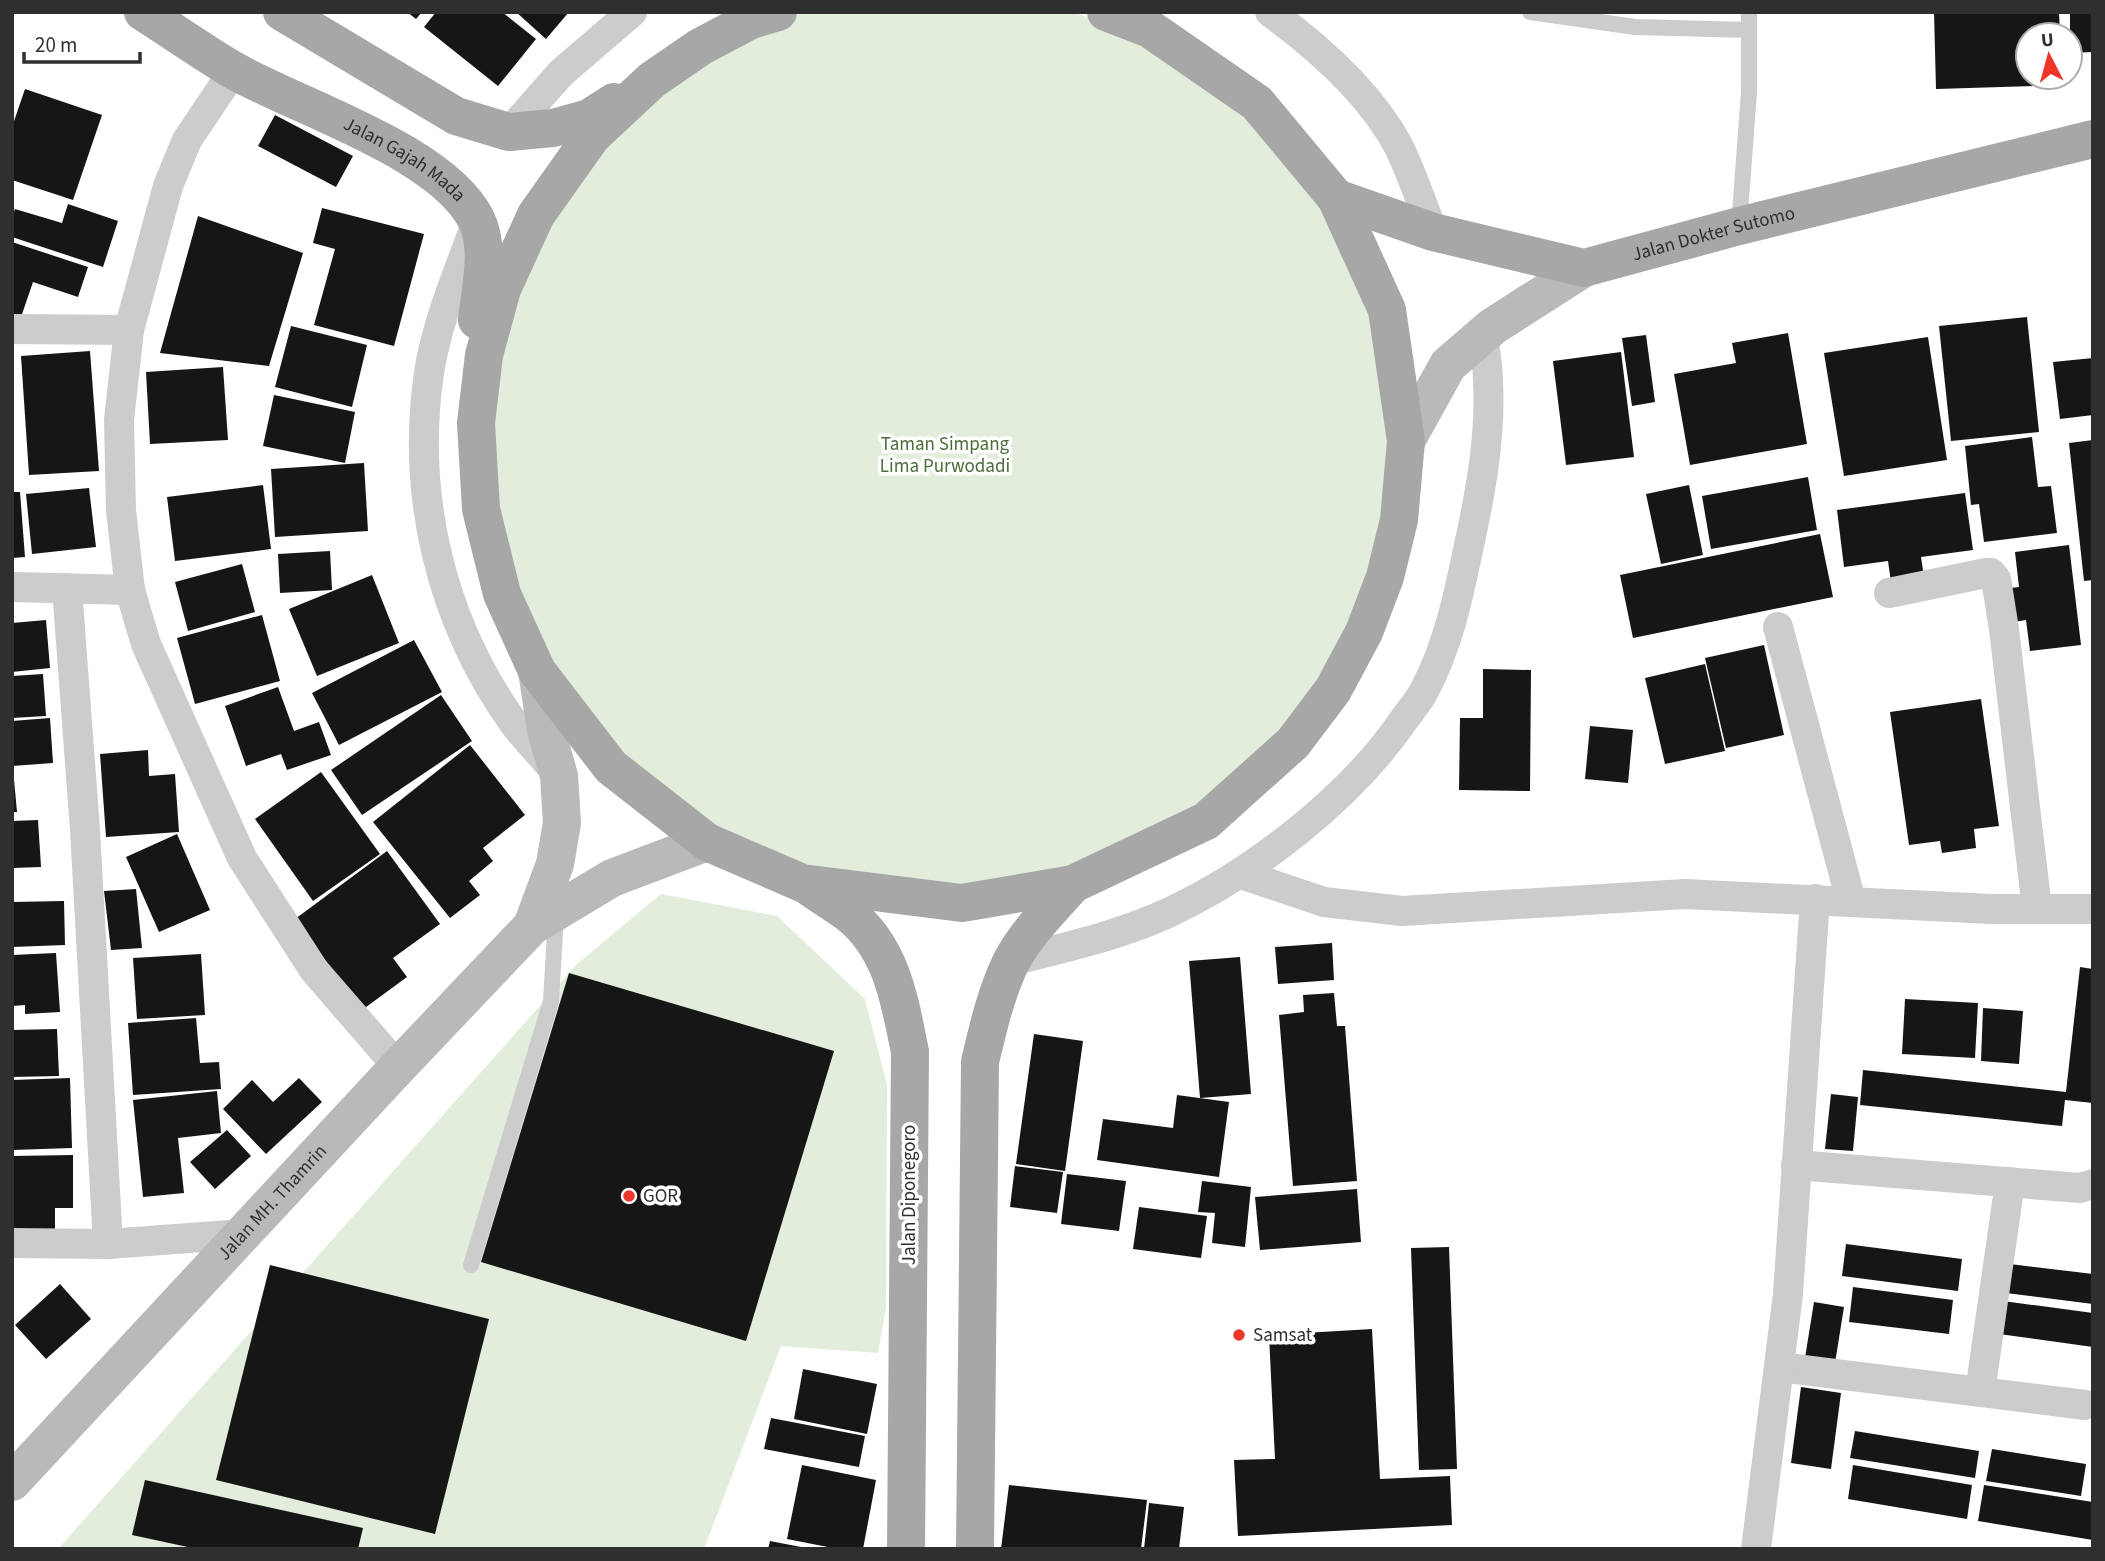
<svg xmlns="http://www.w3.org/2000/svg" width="2105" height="1561" viewBox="0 0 2105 1561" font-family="'Source Sans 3',sans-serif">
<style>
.green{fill:#e2eddc}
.building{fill:#161616}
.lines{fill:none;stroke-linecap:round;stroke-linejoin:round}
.lane{stroke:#ccc;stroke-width:16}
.street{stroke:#ccc;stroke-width:30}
.secondary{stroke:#b9b9b9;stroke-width:38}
.primary{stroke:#a7a7a7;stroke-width:38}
.poi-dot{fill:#ee3729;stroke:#fff;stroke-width:2.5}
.labels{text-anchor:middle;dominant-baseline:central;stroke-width:7;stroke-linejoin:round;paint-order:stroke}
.street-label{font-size:19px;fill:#2f2f2f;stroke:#fff}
.park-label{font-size:19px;fill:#4a6d3a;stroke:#fff}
.poi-label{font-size:19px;fill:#2f2f2f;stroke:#fff;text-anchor:start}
</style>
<rect width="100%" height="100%" fill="#fff"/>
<g class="green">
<circle cx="939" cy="444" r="452"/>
<path d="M661,894L777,916L865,999L887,1085L886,1307L878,1353L781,1346L704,1549H58L576,965Z"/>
</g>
<g class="building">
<path d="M407,12H422L416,19Z"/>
<path d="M436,12H502L536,39L498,86L424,27Z"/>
<path d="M516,12H569L546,39Z"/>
<path d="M1934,12H2059L2060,35H2028V77H2061L2062,85L1936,89Z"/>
<path d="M2070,12H2093V52L2070,53Z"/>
<path d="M25,89L102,115L73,200L12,180V127Z"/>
<path d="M275,115L353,156L336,187L258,146Z"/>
<path d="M68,204L118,221L103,267L12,237V217L15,209L62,223Z"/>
<path d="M322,208L424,234L394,346L314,325L335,249L313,243Z"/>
<path d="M198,216L303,253L269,366L160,353Z"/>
<path d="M12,242L88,267L78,297L33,282L20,320L12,317Z"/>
<path d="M2027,317L2039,432L1951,441L1939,326Z"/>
<path d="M291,326L367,345L352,407L275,387Z"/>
<path d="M1788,333L1807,444L1690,465L1674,374L1736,363L1732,343Z"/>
<path d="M1646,335L1655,402L1632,406L1622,338Z"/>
<path d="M1928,337L1947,460L1844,476L1824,353Z"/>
<path d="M90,351L99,471L29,475L21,356Z"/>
<path d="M1621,352L1634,457L1566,465L1553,361Z"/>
<path d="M2093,358V415L2060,419L2053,362Z"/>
<path d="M223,367L228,440L150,444L146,372Z"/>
<path d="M274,395L355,412L345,463L263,446Z"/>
<path d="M2032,437L2038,487L2051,486L2057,533L1984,542L1979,504L1971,505L1965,446Z"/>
<path d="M2093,440V580L2084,581L2069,443Z"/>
<path d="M364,463L368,531L275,537L271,469Z"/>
<path d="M1808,477L1817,530L1711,549L1702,496Z"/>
<path d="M263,485L271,549L175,561L167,497Z"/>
<path d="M1689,485L1703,555L1661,564L1646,494Z"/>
<path d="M89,488L96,547L32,554L26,494Z"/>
<path d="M12,492H20L25,557L12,558Z"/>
<path d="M1965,493L1973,550L1921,557L1924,577L1891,582L1888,561L1844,567L1837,510Z"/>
<path d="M1820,534L1833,597L1633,638L1620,575Z"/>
<path d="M2069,545L2081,645L2030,651L2026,620L2007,623L2003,589L2019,587L2015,552Z"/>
<path d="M330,551L332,590L280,593L278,554Z"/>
<path d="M242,564L255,612L188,631L175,582Z"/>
<path d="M372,575L399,643L317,676L289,609Z"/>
<path d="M262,615L280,681L195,704L177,638Z"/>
<path d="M46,620L50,668L12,672V623Z"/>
<path d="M414,640L442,692L339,745L312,693Z"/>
<path d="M1764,645L1784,735L1726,748L1705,658Z"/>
<path d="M1705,664L1725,751L1665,764L1645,678Z"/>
<path d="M1483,669L1531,670L1530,791L1459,790L1460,718H1483Z"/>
<path d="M43,674L46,716L12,718V676Z"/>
<path d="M278,687L294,731L319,722L331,755L287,770L281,754L246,766L225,706Z"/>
<path d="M441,695L472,741L362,815L331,770Z"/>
<path d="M1981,699L1999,826L1974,829L1976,848L1942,853L1940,841L1909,845L1890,712Z"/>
<path d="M50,718L53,763L12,766V721Z"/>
<path d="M1590,726L1633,730L1628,783L1585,779Z"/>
<path d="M470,745L525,815L483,848L493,861L469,881L480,895L450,918L373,822Z"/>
<path d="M148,750L149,776L175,774L179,832L106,837L100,754Z"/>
<path d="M321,772L380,854L313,901L255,819Z"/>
<path d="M12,780H14L17,812H12Z"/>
<path d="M38,820L41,867L12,868V821Z"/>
<path d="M177,834L210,910L159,932L126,857Z"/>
<path d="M387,851L440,924L393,958L407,977L362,1010L295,919Z"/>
<path d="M136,889L142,948L111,950L104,891Z"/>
<path d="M64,901L65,945L12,947V902Z"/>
<path d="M1332,943L1334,980L1278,984L1275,947Z"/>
<path d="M56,953L60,1012L25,1014V1005L12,1006V955Z"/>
<path d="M201,954L205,1015L137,1019L133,958Z"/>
<path d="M1240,957L1251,1094L1200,1098L1189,961Z"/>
<path d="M2080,967L2093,969V1103L2065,1100L2062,1126L1860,1105L1863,1070L2066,1092Z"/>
<path d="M569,973L834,1051L746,1341L481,1262Z"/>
<path d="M1334,993L1337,1026H1345L1357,1181L1293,1186L1279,1015L1304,1012L1303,995Z"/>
<path d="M1905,999L1978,1003L1975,1058L1902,1054Z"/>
<path d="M1983,1008L2023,1011L2019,1064L1981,1061Z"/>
<path d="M196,1018L200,1063L219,1062L221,1089L133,1095L128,1023Z"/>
<path d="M57,1029L59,1076L12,1077V1030Z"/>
<path d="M1034,1034L1083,1041L1065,1171L1016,1164Z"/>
<path d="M70,1078L72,1148L12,1150V1080Z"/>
<path d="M299,1078L322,1102L266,1154L223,1109L252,1080L273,1102Z"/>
<path d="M217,1091L221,1133L178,1138L184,1193L143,1197L133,1100Z"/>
<path d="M1831,1094L1858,1097L1853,1151L1825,1149Z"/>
<path d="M1177,1095L1229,1102L1219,1177L1097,1160L1103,1119L1173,1128Z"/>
<path d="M227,1130L251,1156L215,1189L190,1162Z"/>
<path d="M73,1155V1208H55V1240L12,1241V1156Z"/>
<path d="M1015,1166L1063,1172L1057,1213L1010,1207Z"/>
<path d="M1067,1174L1126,1181L1119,1231L1061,1224Z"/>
<path d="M1202,1181L1251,1187L1245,1247L1212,1243L1215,1213L1198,1212Z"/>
<path d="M1357,1189L1361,1242L1260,1250L1255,1197Z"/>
<path d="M1139,1207L1207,1216L1201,1258L1133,1249Z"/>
<path d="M1846,1244L1962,1259L1958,1291L1842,1276Z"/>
<path d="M1449,1247L1457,1469L1419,1470L1411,1248Z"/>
<path d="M2010,1264L2093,1274V1304L2006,1293Z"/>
<path d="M270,1265L489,1319L435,1534L216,1480Z"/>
<path d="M60,1284L91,1319L46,1359L15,1325Z"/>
<path d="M1853,1287L1953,1300L1949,1334L1849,1322Z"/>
<path d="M2003,1301L2093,1313V1347L1999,1334Z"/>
<path d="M1814,1302L1844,1307L1835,1363L1805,1358Z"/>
<path d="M1372,1329L1380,1479L1450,1476L1452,1525L1238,1536L1234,1460L1275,1459L1269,1335Z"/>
<path d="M803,1369L877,1384L867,1434L794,1419Z"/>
<path d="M1801,1387L1841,1393L1831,1469L1791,1463Z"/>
<path d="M771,1418L865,1436L859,1467L764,1449Z"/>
<path d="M1855,1431L1979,1451L1975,1478L1850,1458Z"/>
<path d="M1992,1449L2086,1464L2081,1496L1986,1481Z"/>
<path d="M802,1465L876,1480L863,1549H838L787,1539Z"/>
<path d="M1853,1465L1972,1485L1967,1519L1848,1499Z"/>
<path d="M145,1480L363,1528L358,1549H197L132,1535Z"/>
<path d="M1009,1485L1147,1500L1141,1549H1001Z"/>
<path d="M1984,1485L2093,1502V1540L1978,1521Z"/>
<path d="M1149,1503L1184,1507L1179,1549H1144Z"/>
<path d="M770,1541L801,1547V1549H768Z"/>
</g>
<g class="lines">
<g class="lane">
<path d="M1530,12L1635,27L1749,30"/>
<path d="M1739,226L1749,92V12"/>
<path d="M471,1265L551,1001L556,916"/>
</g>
<g class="street">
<path d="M1270,12C1318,47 1371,94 1399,147C1412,174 1422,204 1433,232"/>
<path d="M234,70L187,140L168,186L129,330L119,420L121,510L130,590L146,644L242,858L314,970L398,1067"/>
<path d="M509,132L561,73L632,12"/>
<path d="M477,221C459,271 437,321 429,373C411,496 441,621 513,722C525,739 541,754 554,770"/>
<path d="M12,329L129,330"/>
<path d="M12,587L130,590"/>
<path d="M67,588L85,830L108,1244"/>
<path d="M1889,593L1986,573H1991L1996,579L2004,629L2037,909"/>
<path d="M1778,627L1851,901"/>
<path d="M1241,874L1324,902L1402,911L1685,894L1991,909H2093"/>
<path d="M1012,961C1065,947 1118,936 1168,913C1254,873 1350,798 1403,721C1410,711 1419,701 1424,691C1448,646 1458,598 1468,550C1480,495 1491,438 1488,382C1488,366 1485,350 1483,335"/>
<path d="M1796,1165L2080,1188L2093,1184"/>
<path d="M12,1243L108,1244L243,1234"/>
<path d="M1779,1367L2085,1405"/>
<path d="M1980,1392L2010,1182"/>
<path d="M1756,1549L1788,1294L1815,899"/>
</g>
<g class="secondary">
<path d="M1406,441L1448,365L1492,327L1584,268"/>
<path d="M532,926L555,864L562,823L559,776L546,730L537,671"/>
<path id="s1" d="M12,1482L398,1067L532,926L612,878L707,842"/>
</g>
<g class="primary">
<path id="s2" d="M143,12C173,31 202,52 233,70C300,108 441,151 476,219C491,248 480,289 477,320"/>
<path d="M282,12L456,116L509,132L553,128L589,118L614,102"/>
<path d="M778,12L751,20L700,47L652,80L592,136L536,215L502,289L484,355L476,423L481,509L502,594L537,671L611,767L707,842L802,883L962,903L1073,884L1206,821L1293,743L1333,690L1364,632L1385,577L1399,520L1406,441L1387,310L1336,198L1257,103L1150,29L1106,12"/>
<path id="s3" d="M1336,198L1433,232L1584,268L1739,226L2093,139"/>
<path d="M808,886C821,896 836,904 849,914C892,948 900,1002 910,1052L906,1549"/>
<path d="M975,1549L980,1062C988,1028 996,993 1011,962C1026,933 1052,908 1073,884"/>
</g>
</g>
<g class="poi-dot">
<circle cx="629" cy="1196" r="7"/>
<circle cx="1239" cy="1335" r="7"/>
</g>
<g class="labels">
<g class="street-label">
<text stroke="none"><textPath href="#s2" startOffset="301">Jalan Gajah Mada</textPath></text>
<text stroke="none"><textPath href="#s3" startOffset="392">Jalan Dokter Sutomo</textPath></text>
<text transform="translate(909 1195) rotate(-90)">Jalan Diponegoro</text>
<text stroke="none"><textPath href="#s1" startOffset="382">Jalan MH. Thamrin</textPath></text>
</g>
<g class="park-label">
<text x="945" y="444">Taman Simpang<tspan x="945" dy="22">Lima Purwodadi</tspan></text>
</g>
<g class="poi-label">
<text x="643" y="1196">GOR</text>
<text x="1253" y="1335">Samsat</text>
</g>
</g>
<rect width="2105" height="1561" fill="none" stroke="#2f2f2f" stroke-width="28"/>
<g transform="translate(2049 56) rotate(354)"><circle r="33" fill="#ffffff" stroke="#acacac" stroke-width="2"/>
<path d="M0-5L12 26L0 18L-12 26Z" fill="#ee3729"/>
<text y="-10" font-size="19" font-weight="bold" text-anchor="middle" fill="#2f2f2f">U</text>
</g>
<path d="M24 52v10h116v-10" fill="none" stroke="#2f2f2f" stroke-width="3.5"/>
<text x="35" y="52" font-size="21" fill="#2f2f2f" stroke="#ffffff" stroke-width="5" paint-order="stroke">20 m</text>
</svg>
